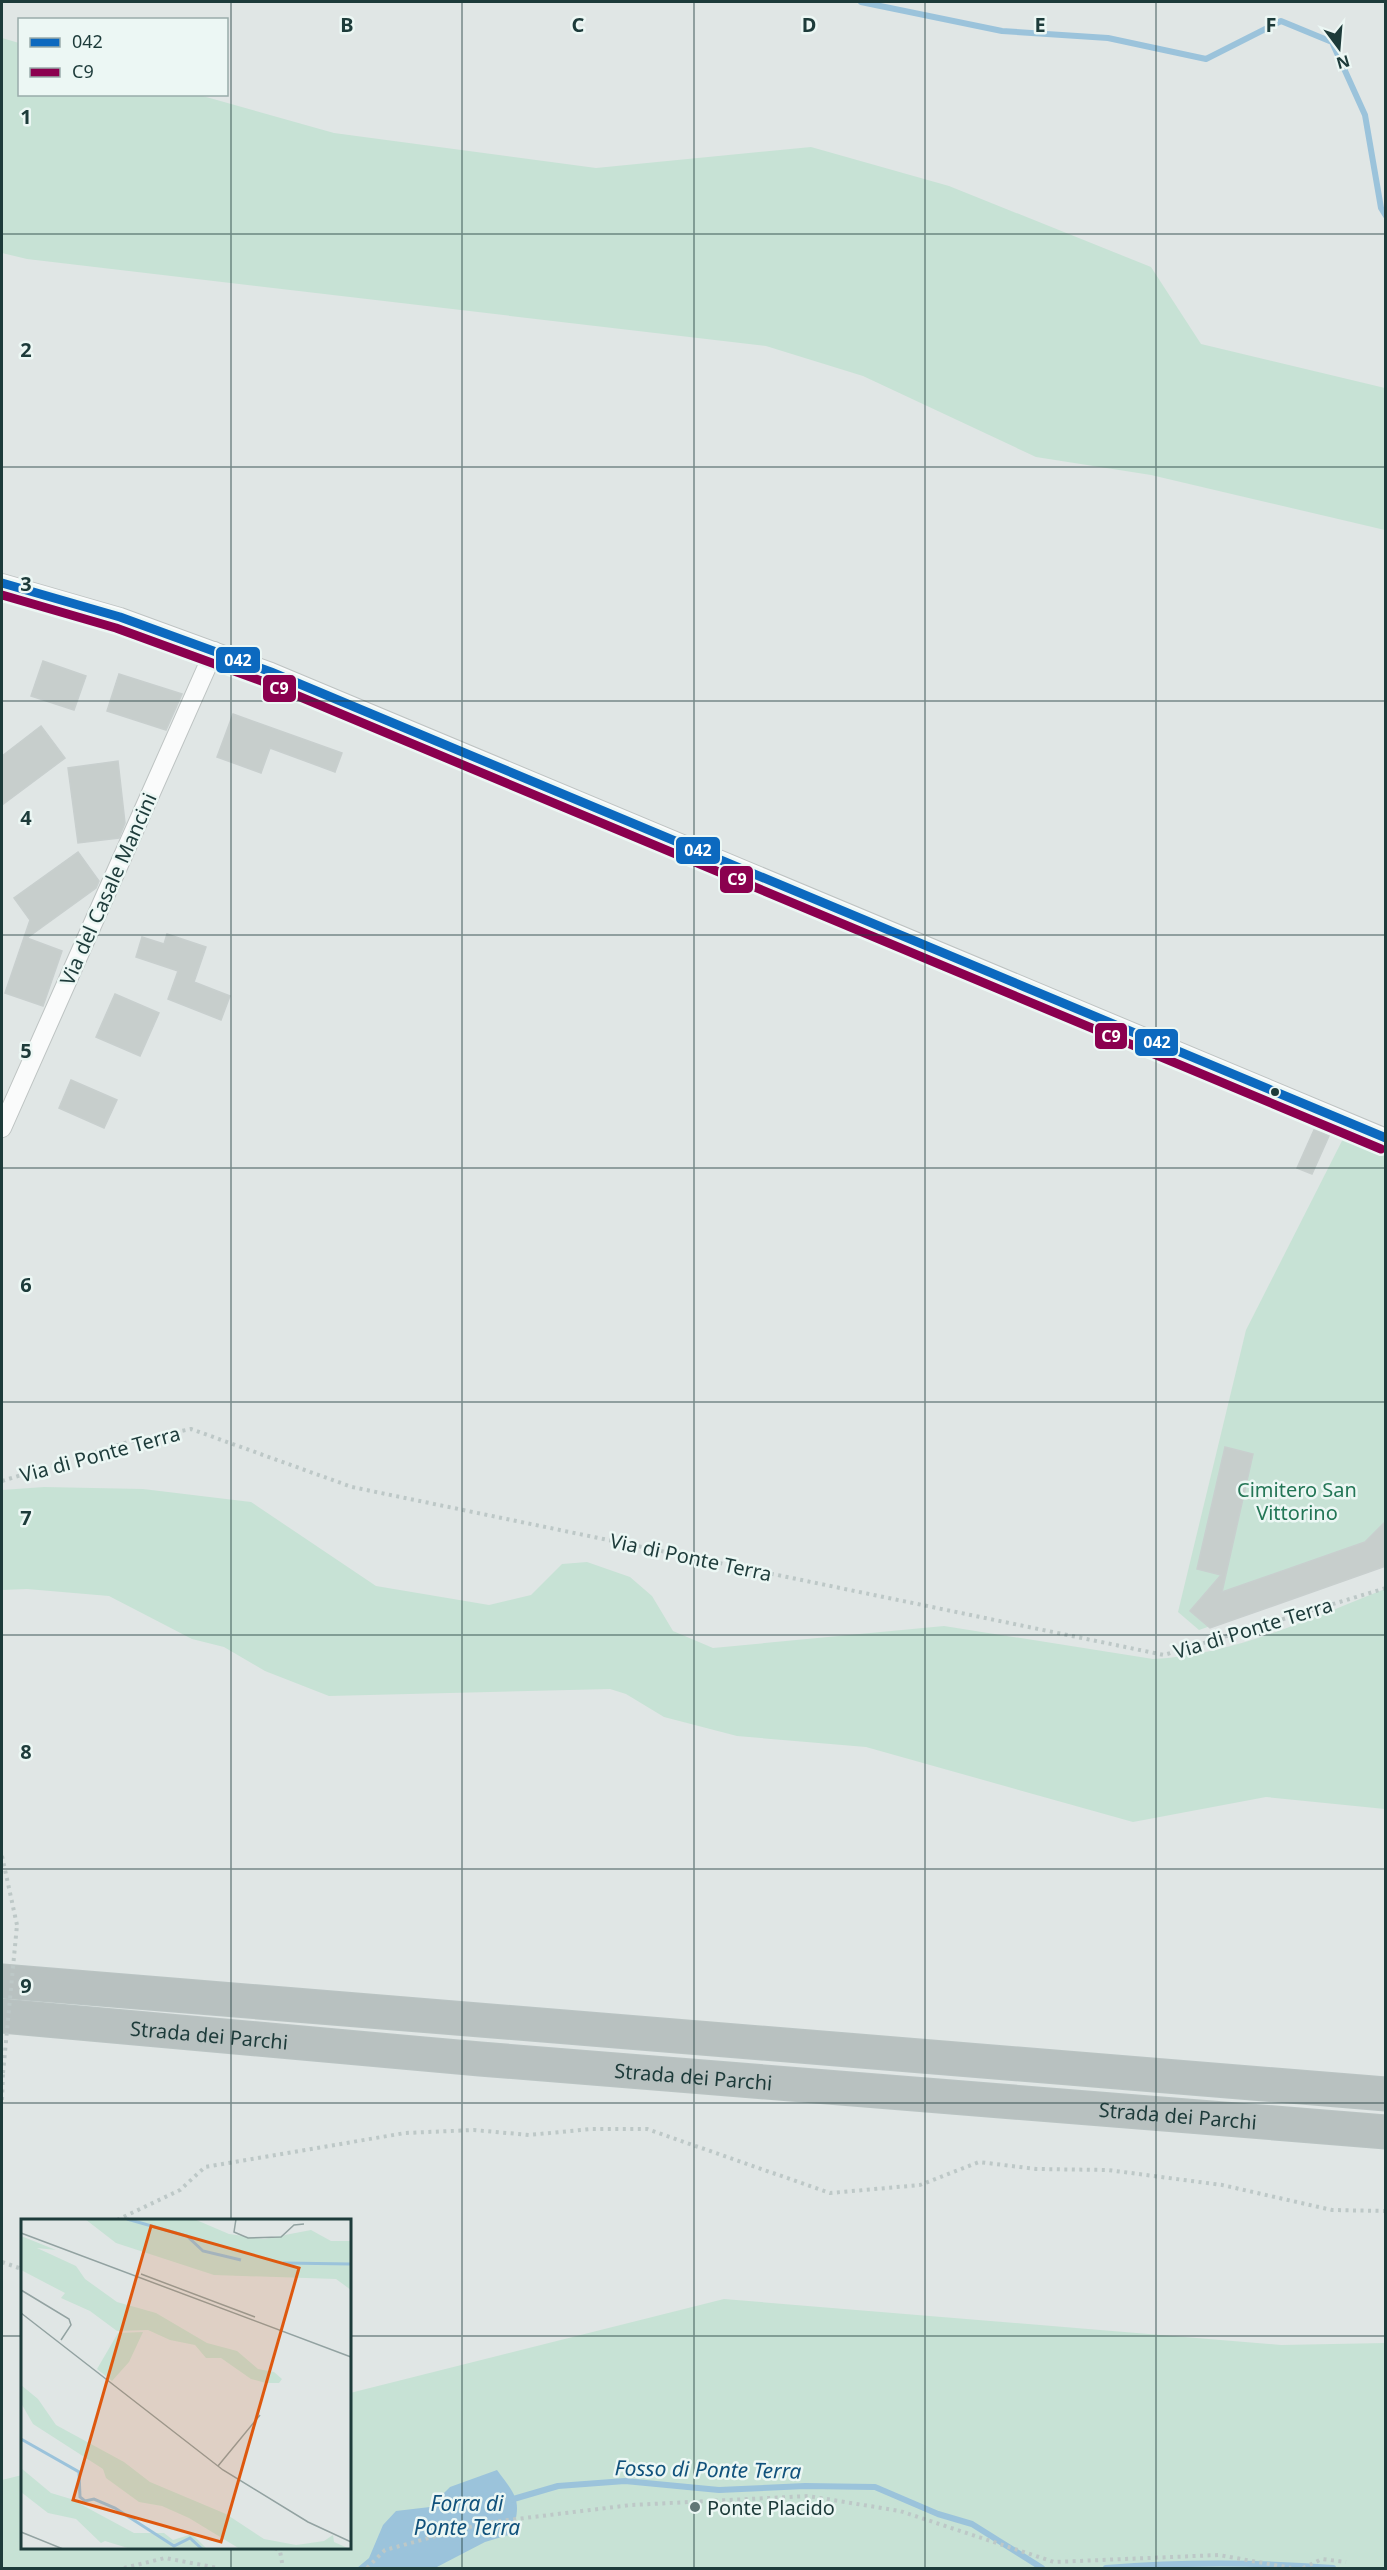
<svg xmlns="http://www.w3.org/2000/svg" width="1387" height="2570" viewBox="0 0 1387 2570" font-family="'Noto Sans',sans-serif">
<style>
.green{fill:#c7e2d5}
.water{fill:#9bc3db}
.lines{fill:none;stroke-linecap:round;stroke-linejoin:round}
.stream{stroke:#9bc3db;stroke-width:6}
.building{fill:#c7cecc;stroke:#c8cfce;stroke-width:1.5}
.minor-casing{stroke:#bdc3c2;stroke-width:20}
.motorway-casing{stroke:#bac4c3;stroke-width:35}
.path{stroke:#bdc8c7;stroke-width:4;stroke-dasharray:3 4.5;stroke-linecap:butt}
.minor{stroke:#fafbfb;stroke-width:18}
.motorway{stroke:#b8c1c0;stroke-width:33}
.path-bridge{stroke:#bdc8c7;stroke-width:4;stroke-dasharray:3 4.5;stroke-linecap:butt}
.bus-1-casing{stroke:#ecf7f4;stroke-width:14}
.bus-2-casing{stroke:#ecf7f4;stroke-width:14}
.bus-1{stroke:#0c69bf;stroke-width:9}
.bus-2{stroke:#8b004f;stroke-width:9}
.grid{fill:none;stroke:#1d3b3a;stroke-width:1.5;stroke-opacity:0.55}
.bus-dot{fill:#1d3b3a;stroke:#ecf7f4;stroke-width:2}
.poi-dot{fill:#617776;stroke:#ecf7f4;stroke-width:2}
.labels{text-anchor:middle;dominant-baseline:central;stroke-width:5;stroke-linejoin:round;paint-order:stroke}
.street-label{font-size:20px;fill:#1d3b3a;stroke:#ecf7f4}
.park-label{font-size:20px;fill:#237656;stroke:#ecf7f4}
.poi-label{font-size:20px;fill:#1d3b3a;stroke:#ecf7f4;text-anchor:start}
.water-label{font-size:21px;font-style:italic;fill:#11527c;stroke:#ecf7f4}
.inset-river{fill:none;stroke:#9bc3db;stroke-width:3}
.inset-road{fill:none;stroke:#92a2a1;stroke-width:1.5}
.view{fill:#de580e;fill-opacity:0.15;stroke:#de580e;stroke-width:3}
.inset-edge{fill:none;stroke:#1d3b3a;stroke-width:3}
.grid-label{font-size:20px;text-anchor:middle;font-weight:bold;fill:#1d3b3a;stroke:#ecf7f4;stroke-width:5;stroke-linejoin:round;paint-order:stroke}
.line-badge{stroke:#ecf7f4;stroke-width:2}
.badge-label{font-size:16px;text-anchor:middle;font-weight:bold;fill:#fff}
</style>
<rect width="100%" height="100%" fill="#e0e6e5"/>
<g class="green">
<path d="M2,38L19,43L20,94L199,95L334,133L596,168L811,147L949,186L1151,267L1201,344L1385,388V530L1151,475L1036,457L863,376L766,346L27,259L2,253Z"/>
<path d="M1348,1129L1385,1145V1565L1199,1630L1178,1612L1246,1330Z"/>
<path d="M44,1487L143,1489L251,1502L376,1586L489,1605L531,1595L562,1564L587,1562L630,1577L652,1596L673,1631L713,1648L944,1626L1153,1659C1233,1655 1312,1618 1385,1589V1809L1266,1797L1133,1822L866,1747L737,1736L664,1717L626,1694L610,1689L329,1696L265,1671L224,1647L192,1639L109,1596L27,1589L2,1590V1490Z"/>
<path d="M724,2299L1281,2345L1385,2343V2568H2V2480L22,2475V2548H350V2393Z"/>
</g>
<path class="water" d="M497,2470C517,2497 522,2500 512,2534L485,2542L435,2568H357L369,2558L383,2525L396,2511L430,2507L450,2487Z"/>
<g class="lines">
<g class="stream">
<path d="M861,2L1002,31L1108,38L1206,59L1281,21L1332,42L1365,115L1381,208L1386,216"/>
<path d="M510,2500L558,2486L625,2481L719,2490L805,2486L875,2487L938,2514L972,2524L1042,2568"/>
<path d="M1106,2568C1182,2562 1257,2562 1333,2568"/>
</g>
</g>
<g class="building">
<path d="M43,661L86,676L74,710L31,696Z"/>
<path d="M119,674L182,694L166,730L107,711Z"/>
<path d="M233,714L342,753L335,772L270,748L261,773L217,757Z"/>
<path d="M41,726L65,758L2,805V756Z"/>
<path d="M118,761L125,823L119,838L78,843L68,768Z"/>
<path d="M78,852L99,881L96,888L27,938L62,951L43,1006L5,993L30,920L14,898Z"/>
<path d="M167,934L206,947L194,982L230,996L221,1020L168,999L178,971L136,957L142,937L164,944Z"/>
<path d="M115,994L159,1013L140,1056L96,1037Z"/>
<path d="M71,1080L117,1100L104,1128L59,1108Z"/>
<path d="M1314,1130L1329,1136L1312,1174L1297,1168Z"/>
<path d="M1225,1447L1253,1454L1222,1592L1365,1542L1386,1521V1566L1210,1628L1190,1611L1221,1575L1197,1569Z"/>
</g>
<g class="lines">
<g class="minor-casing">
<g id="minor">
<path d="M2,583L120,617L271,672L1386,1138"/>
<path d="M2,1128L214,651"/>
</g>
</g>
<g class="motorway-casing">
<g id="motorway">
<path d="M2,1981L1386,2094"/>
<path id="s1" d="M2,2016L480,2059L1386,2132"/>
</g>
</g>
<g class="path">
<path d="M2,1481L128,1442L191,1429L352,1487L1164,1655L1386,1588"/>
<path d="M2,1856L17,1925"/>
<path d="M2,2100L3,2073"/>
<path d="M117,2220L180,2190L205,2167L405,2133L474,2130L529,2135L591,2129H647L830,2193L920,2185L979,2162L1036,2169L1108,2170L1222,2185L1332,2210L1386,2211"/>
<path d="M2,2262L19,2268L22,2266"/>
<path d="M275,2548L280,2551L283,2568"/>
<path d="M124,2568L165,2558L218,2568"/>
<path d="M367,2568L385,2550L484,2523L631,2505L808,2496L900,2511L1054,2562L1219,2555L1291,2568"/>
<path d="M1303,2568L1322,2559L1346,2562"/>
</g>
<use href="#minor" class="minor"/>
<use href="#motorway" class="motorway"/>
<path class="path-bridge" d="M3,2073L17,1925"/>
<g class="bus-1-casing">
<path id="bus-1" d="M2,583L120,617L271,672L1386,1138"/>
</g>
<g class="bus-2-casing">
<path id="bus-2" d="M2,595L116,628L267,683L1381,1149"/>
</g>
<use href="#bus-1" class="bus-1"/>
<use href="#bus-2" class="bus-2"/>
</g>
<path class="grid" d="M231,2V2220M462,2V2568M694,2V2568M925,2V2568M1156,2V2568M2,234H1386M2,467H1386M2,701H1386M2,935H1386M2,1168H1386M2,1402H1386M2,1635H1386M2,1869H1386M2,2103H1386M2,2336H22M350,2336H1386M231,2548V2568"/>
<circle class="bus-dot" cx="1275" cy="1092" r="5"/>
<circle class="poi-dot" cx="695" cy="2507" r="6"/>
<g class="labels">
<g class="street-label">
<text transform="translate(108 889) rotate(-66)">Via del Casale Mancini</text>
<text transform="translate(100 1454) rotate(-15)">Via di Ponte Terra</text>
<text transform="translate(691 1557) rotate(12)">Via di Ponte Terra</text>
<text transform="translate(1253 1628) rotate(-17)">Via di Ponte Terra</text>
<text stroke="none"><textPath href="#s1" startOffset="208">Strada dei Parchi</textPath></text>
<text stroke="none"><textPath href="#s1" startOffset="694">Strada dei Parchi</textPath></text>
<text stroke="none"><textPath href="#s1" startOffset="1180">Strada dei Parchi</textPath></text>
</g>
<g class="park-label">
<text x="1297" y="1489">Cimitero San<tspan x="1297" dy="23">Vittorino</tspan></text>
</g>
<g class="poi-label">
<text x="707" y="2507">Ponte Placido</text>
</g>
<g class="water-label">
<text transform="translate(708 2469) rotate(1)">Fosso di Ponte Terra</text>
<text x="467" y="2503">Forra di<tspan x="467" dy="24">Ponte Terra</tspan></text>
</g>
</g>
<g transform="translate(21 2219)">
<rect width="330" height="330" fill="#e0e6e5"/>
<path d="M64,0H173L208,15L243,20L290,11L310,22H330V71L315,60L193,56L95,24ZM0,17L35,31L16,29L55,47L64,60L96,83L135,94L186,124L216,132L237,150L253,153L261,160L258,164H245L230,160L200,139H185L174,126L149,121L127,111L96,112L69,92L40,79L44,74L0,51ZM122,113L108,143L91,162L76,150L97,114ZM0,166L17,180L35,206L103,243L129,263L205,295L243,320L275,326L303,322L312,316L313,323L329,330H219L168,299L141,287L118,283L85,259L82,250L12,205L0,184ZM0,249L30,274L50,280L113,314H143L152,321L171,315L186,330H110L84,322L80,324L55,300L27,294L0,273Z" fill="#c7e2d5"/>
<path class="inset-river" d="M106,0L166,17L182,32L220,41M262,44L330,45M0,220L58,253L59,278L64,282L73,280L94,289L153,327L169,319L181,330"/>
<path class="inset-road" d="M215,0L213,13L227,19L260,18L273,6L283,5M0,14L330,138M120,55L234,98M0,71L48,100L50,106L40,121M0,94L202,251L287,303L330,323M197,247L239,196M0,313L42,330"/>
<path class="view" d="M130,7L278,49L200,323L52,281Z"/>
<rect width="330" height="330" class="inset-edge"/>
</g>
<g class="grid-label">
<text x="347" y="32">B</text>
<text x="578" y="32">C</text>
<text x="809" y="32">D</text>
<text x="1040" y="32">E</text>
<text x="1271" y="32">F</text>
<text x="26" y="124">1</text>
<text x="26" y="357">2</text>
<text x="26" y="591">3</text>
<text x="26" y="825">4</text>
<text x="26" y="1058">5</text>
<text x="26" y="1292">6</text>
<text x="26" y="1525">7</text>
<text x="26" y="1759">8</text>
<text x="26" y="1993">9</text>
</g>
<g class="line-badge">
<rect x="215" y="646" width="46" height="28" rx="6" fill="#0c69bf"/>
<rect x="262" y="674" width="35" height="29" rx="6" fill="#8b004f"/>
<rect x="675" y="836" width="46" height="29" rx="6" fill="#0c69bf"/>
<rect x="719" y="865" width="35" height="29" rx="6" fill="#8b004f"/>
<rect x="1094" y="1022" width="34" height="28" rx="6" fill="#8b004f"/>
<rect x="1134" y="1028" width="45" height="29" rx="6" fill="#0c69bf"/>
</g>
<g class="badge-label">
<text x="238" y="666">042</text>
<text x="279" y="694">C9</text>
<text x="698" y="856">042</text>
<text x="737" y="885">C9</text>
<text x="1111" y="1042">C9</text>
<text x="1157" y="1048">042</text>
</g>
<rect width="1387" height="2570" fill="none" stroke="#1d3b3a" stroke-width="6"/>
<rect x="18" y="18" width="210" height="78" fill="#ecf7f4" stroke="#99acaa" stroke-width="1.5"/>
<rect x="30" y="38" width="30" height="9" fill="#0c69bf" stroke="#99acaa" stroke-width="1.5"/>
<text x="72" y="48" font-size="18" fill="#1d3b3a">042</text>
<rect x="30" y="68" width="30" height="9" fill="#8b004f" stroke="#99acaa" stroke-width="1.5"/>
<text x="72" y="78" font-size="18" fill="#1d3b3a">C9</text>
<g transform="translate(1339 48) rotate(164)" stroke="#ecf7f4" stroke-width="4.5" paint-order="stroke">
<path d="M0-4.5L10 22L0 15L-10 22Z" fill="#1d3b3a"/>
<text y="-9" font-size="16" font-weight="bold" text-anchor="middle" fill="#1d3b3a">N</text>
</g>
</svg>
